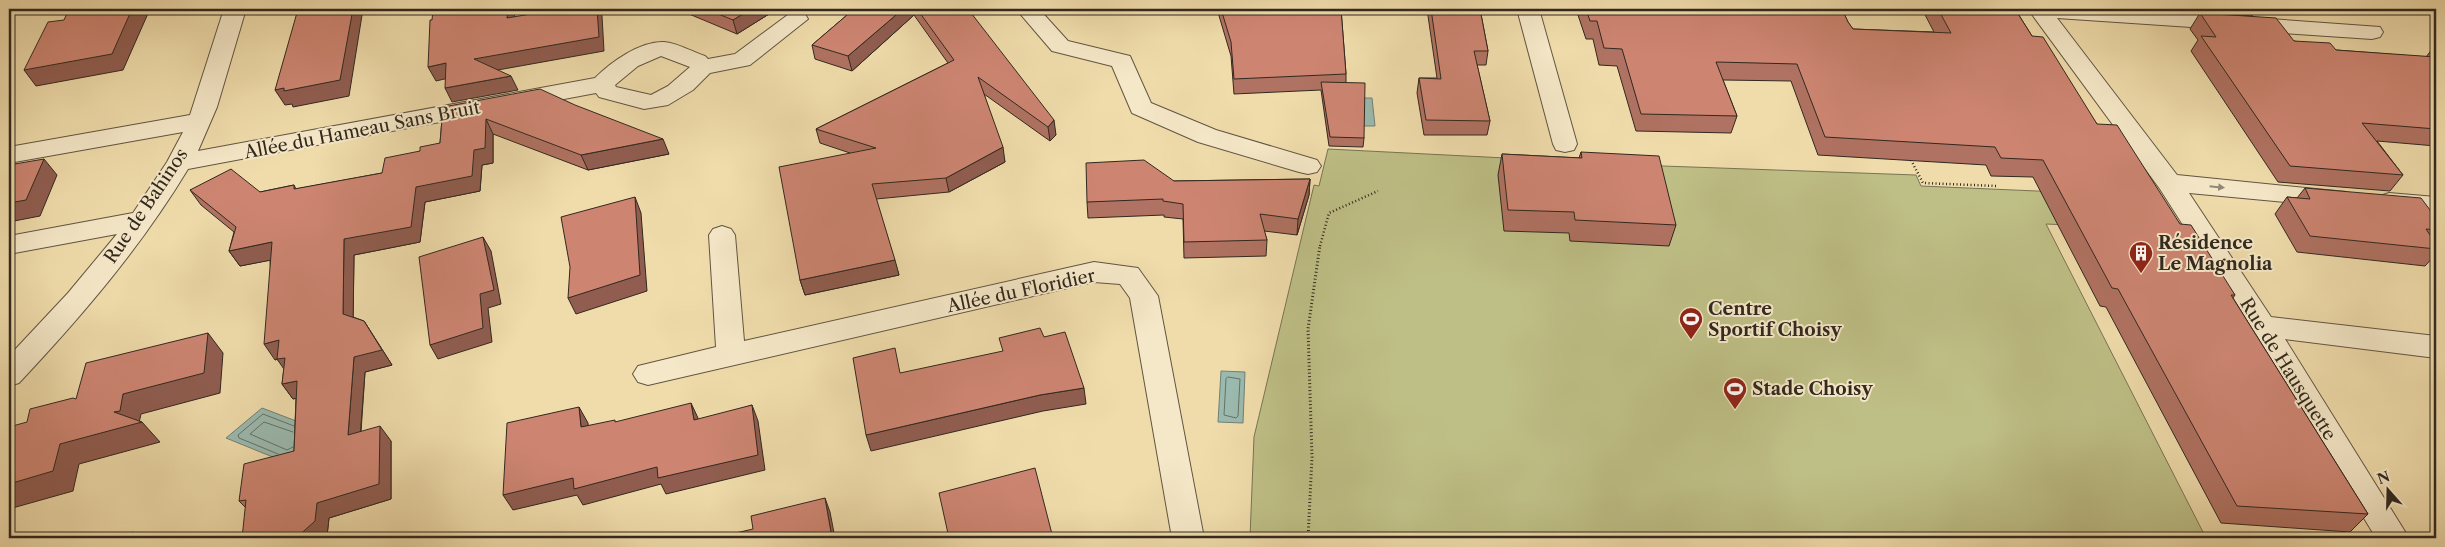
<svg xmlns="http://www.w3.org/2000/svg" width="2445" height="547" viewBox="0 0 2445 547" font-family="'Libre Caslon Text',serif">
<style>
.green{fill:#bebf86;stroke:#787452}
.water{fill:#9bbaaf;stroke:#718075}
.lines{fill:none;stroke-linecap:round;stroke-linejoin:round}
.shore{stroke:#667167;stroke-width:1}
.minor-casing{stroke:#615542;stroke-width:2}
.path-far1{stroke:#31281f;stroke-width:2.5;stroke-dasharray:1 2.5;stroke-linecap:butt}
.path{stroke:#31281f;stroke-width:3;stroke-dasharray:1 2.5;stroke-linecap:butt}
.minor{fill:#f5e8c8;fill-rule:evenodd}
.wall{fill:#b07262;stroke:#31281f}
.shaded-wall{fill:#905d50;stroke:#31281f}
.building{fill:#cd8572;stroke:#31281f}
.oneway{fill:#938874}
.labels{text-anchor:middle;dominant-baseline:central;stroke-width:4;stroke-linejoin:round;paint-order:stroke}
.street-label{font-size:18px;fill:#31281f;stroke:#f5e8c8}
.poi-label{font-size:18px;font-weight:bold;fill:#31281f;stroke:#f5e8c8;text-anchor:start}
</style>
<rect width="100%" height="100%" fill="#f0dcab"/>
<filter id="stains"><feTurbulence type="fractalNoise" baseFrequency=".004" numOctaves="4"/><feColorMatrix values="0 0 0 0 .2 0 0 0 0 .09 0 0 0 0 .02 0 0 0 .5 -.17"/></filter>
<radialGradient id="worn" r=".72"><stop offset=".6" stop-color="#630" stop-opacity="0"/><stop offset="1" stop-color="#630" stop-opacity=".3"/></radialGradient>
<path class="green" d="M1328,149L1663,166L1916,175L1921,186L2083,193L2158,229L2046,224L2206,538H1250L1254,437L1314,185L1319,186Z"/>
<g class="water">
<path d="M1349,98H1372L1375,126H1352Z"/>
<path d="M1221,371L1245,372L1243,423L1218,422Z"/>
<path d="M262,408L325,432L290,464L226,438Z"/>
</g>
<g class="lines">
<g class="shore">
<path d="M1228,377L1240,379L1238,416L1236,418L1224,415L1226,379Z"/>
<path d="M293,432L264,422L250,434L287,450L293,447"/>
<path d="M278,454L239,438L238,435L263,414L294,426"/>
</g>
<g class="minor-casing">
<g id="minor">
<path d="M224,9H246L217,107L198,151L595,78C611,62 640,41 664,42C677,43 693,52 705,56L708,59L735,54L789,14L797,12L805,14L808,19L750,65L710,73L693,90L668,105L644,109L599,97L596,93L188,169C141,247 82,316 19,383L9,386V356L68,293L117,234L9,254V236L133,213L167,162L183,132L9,163V147L190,115ZM661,56L690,67L668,86L651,95L616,87L615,85L638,66Z"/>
<path d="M1016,9H1039L1068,41L1130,56L1151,103L1216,130L1317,160L1321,166L1317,172L1308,174L1299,172L1198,142L1132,113L1112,66L1052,51Z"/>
<path d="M1517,9H1539L1577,144L1574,150L1565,152L1556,150L1553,144Z"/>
<path d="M2028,9H2131L2380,27L2383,32L2380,37L2372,39L2057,18L2177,175L2346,192L2350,198L2346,204L2337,207L2189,193L2271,317L2436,336V358L2285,339L2409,538H2376L2252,333L2160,189Z"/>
<path d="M2389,193L2436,197V215L2380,208L2376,202L2380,196Z"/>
<path d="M722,226L731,229L735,235L744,341L1094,262L1138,268L1158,296L1204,538H1172L1130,298L1120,284L1094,282L648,385L638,382L633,374L638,366L716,347L709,235L713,229Z"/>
</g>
</g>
<g class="path-far1">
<path d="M1911,160L1923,183L1997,186"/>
<path d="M1320,246L1329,213L1378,191"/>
</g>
<path class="path" d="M1308,538L1312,457L1308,329L1320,245"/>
<use href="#minor" class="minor"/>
</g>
<g class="wall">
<path d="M677,9H777L737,34Z"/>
<path d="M854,9H968L1056,135L1050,141L984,94L1005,162L949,192L876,199L899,275L805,295L800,280L850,153L820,143L816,129L948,63L914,15L852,71L815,59L812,45Z"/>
<path d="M1217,9H1341L1346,74V83L1364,138L1363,147L1329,146L1321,90L1234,94L1231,56Z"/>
<path d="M1427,9H1480L1488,51L1486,65H1477L1490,121L1487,135H1424L1417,93L1419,78H1437Z"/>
<path d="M1576,9H1842L1848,22L1853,29L1934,32L1922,9H2015L2032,36L2097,124L2180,224L2235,295L2233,298L2368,514L2350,532L2221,523L2106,307L2100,306L2033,177L1991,176L1986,165L1818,155L1791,81L1723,80L1737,116L1731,133L1636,131L1617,66L1599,65L1593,39H1586Z"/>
<path d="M2177,9H2257L2252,16L2178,11Z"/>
<path d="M2200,13L2294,41L2336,50L2426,57L2433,48H2436V146L2377,141L2403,175L2390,191L2278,182L2191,51L2198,40L2190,29Z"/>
<path d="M443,107L669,154L588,170L493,134V163L482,165L480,191L425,202L420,242L354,255L353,317L364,321L392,365L365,372L361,432L391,441V499L329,518L327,536L245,507L239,501L294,451L296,398L293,399L282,384L284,368L277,359L275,360L270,260L240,266L229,251L234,232L201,205L190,190L260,192L294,185L296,189L382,173L420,151L440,143Z"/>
<path d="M1581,152L1676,225L1669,246L1570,241L1569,233L1504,231L1498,175L1502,154L1579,158Z"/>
<path d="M1310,179L1309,195L1297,235L1264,231L1267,240L1266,256L1184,258L1183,219L1164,217V215L1088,218L1087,202L1174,181Z"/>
<path d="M2305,188L2436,218V254L2425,266L2297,252L2275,214L2287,197L2297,198Z"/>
</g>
<g class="shaded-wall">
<path d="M132,9H150L123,70L36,86L24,70Z"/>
<path d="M353,9H363L349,96L293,107L292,104L285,105L275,90Z"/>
<path d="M508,9H515L513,32L507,18Z"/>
<path d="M597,9H599L602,16L604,51L481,73L474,59Z"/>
<path d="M751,9H777L737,34L733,20Z"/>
<path d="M903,9H913L914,15L852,71L848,56Z"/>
<path d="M446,63L453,77L436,81L428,67Z"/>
<path d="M511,76L518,90L452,102L445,88Z"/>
<path d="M486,119L493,134V163L482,165L480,191L425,202L420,242L354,255L353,329L343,314L344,239L416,187L474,150Z"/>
<path d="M1054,120L1056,135L1050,141L1048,127Z"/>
<path d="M663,139L669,154L588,170L581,155Z"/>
<path d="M1003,147L1005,162L949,192L946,178Z"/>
<path d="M44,159L57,175L40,216L9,222V203Z"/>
<path d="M1310,179L1309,195L1297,235L1298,219Z"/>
<path d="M635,197L641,213L647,291L576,314L568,298Z"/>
<path d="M483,237L491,251L501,304L488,308L492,342L438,359L430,345L480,294Z"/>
<path d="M272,242L282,258L240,266L229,251Z"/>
<path d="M895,260L899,275L805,295L800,280Z"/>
<path d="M364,321L392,365L365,372L359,451L348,435L354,357Z"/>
<path d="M208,333L223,353L220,393L141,414L139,423L142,422L160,442L79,464L73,491L9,509V484L60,444L114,412L123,394Z"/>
<path d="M279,340L285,358L288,375L277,359L275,360L264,344Z"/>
<path d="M297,381L309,396L293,399L282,384Z"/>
<path d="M1084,388L1086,404L1043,411L871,451L866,435L1040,395Z"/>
<path d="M691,403L698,418L701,436L694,420Z"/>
<path d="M752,405L758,421L765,470L666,494L661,484L583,505L577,495L513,510L503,495Z"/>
<path d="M579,407L588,423L590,443L581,427Z"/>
<path d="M380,426L391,441V499L329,518L327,536L325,538H296L317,503Z"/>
<path d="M825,498L830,512L835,538H832Z"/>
<path d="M133,532L139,538H132Z"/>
</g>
<g class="building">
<path d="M69,9H132L112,54L24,70L48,22L64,20Z"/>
<path d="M298,9H353L340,80L284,91V88L275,90Z"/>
<path d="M433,9H508L507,18L561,9H597L599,37L474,59L511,76L445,88L446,63L428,67L430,20H432Z"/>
<path d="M706,9H751L733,20Z"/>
<path d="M854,9H903L848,56L812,45Z"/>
<path d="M917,9H968L1054,120L1048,127L978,77L1003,147L946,178L872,184L895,260L800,280L779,167L876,148L816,129L954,60Z"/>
<path d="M1221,9H1341L1346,74L1234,79L1231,42Z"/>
<path d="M1431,9H1480L1488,51H1474L1490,121L1426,120L1419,78L1441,79Z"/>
<path d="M1586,9H1842L1848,22L1853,29L1951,33L1938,9H2015L2032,36L2043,37L2097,124L2117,125L2180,224L2191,225L2235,295H2231L2368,514L2237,506L2118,289L2112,288L2043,160L2001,158L1995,147L1825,137L1797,64L1716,62L1737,116L1641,114L1622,49L1604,48L1597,21H1590Z"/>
<path d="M2200,13L2276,18L2294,41L2330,43L2336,50L2436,57V129L2362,123L2403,175L2290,166L2201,36L2216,37Z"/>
<path d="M1321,82L1365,83L1364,138L1330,137Z"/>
<path d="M540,89L575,105L663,139L581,155L486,119L485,148L474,150L472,176L416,187L411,227L344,239L343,314L364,321L382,350L354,357L348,435L380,426L379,484L317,503L315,521L296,538H242L246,500L239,501L244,464L294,451L297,381L282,384L285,358L277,359L279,340L264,344L272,242L229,251L236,227L190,190L231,169L260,192L294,185V189L382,173L385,158L420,151V147L440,143L443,107Z"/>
<path d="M1581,152L1659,156L1676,225L1575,220L1574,212L1508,210L1502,154L1582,158Z"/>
<path d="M44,159L26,200L9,203V165Z"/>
<path d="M1144,160L1174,181L1310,179L1298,219L1260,214L1267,240L1184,242L1183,204L1163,201V199L1087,202L1086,163Z"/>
<path d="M2305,188L2421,198L2436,218V230L2426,229L2436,244V249L2310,236L2287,197L2310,199Z"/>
<path d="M635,197L640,275L568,298L570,267L561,217Z"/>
<path d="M483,237L494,290L480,294L483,328L430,345L419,257Z"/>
<path d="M1040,328L1044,337L1065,332L1084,388L1040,395L866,435L853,358L895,348L900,373L1003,351L999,338Z"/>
<path d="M208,333L204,373L123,394L120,411L114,412L142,422L60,444L53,471L9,484V427L27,422L30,409L73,398L76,399L86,363Z"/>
<path d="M691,403L694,420L752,405L758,455L658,478L657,467L574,489L573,478L503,495L507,423L579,407L581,427L615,420V422Z"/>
<path d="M1035,468L1053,538H949L939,493Z"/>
<path d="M825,498L832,538H723V536L753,529L751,516Z"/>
<path d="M133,532L132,538H113Z"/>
</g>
<defs><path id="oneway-solid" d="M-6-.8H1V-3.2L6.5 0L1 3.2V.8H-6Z" transform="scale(1.25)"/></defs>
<use class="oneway" href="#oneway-solid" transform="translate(2217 187) rotate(6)"/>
<defs>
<g id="building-pin" transform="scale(1.25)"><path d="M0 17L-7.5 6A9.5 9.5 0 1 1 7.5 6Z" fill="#8f2418" stroke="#f5e8c8"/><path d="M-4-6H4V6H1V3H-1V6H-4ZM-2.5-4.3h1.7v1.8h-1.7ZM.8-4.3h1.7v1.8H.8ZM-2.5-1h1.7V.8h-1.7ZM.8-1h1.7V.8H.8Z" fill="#fff"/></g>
<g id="stadium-pin" transform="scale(1.25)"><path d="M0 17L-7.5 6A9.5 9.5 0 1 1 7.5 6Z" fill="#8f2418" stroke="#f5e8c8"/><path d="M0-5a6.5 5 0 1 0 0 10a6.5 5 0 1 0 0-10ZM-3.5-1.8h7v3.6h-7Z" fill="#fff"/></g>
</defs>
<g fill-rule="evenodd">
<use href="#building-pin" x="2141" y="253"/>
<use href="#stadium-pin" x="1691" y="319"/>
<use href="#stadium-pin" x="1735" y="389"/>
</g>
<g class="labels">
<g class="street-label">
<text transform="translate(362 130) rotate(-11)">Allée du Hameau Sans Bruit</text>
<text transform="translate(146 206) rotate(-56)">Rue de Bahinos</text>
<text transform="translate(1021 291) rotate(-12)">Allée du Floridier</text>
<text transform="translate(2288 369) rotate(58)">Rue de Hausquette</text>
</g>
<g class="poi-label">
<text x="2158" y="243">Résidence<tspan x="2158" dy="21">Le Magnolia</tspan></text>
<text x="1708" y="309">Centre<tspan x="1708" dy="21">Sportif Choisy</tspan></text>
<text x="1752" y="389">Stade Choisy</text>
</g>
</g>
<rect width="2445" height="547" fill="none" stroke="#f0dcab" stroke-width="30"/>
<rect x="10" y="10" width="2425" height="527" fill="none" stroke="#31281f" stroke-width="2.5"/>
<rect x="15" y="15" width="2415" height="517" fill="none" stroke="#31281f"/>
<g transform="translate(2388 490) rotate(340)" stroke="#f5e8c8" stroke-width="4" paint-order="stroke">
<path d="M0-4L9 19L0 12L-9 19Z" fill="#31281f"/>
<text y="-8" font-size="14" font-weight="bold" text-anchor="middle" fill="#31281f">N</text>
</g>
<rect width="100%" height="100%" filter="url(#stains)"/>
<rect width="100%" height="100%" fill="url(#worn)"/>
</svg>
